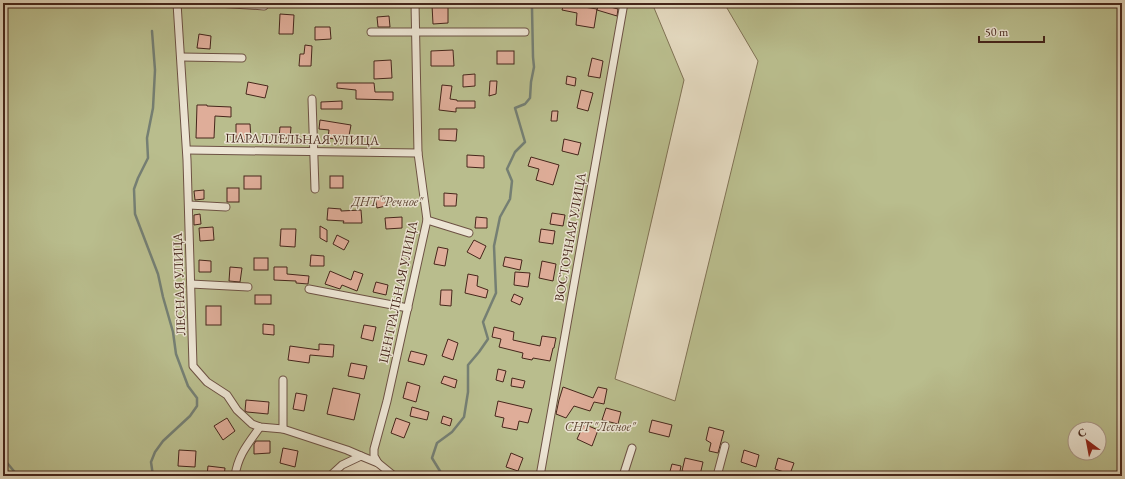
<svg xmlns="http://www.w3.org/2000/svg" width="1125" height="479" viewBox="0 0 1125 479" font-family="'EB Garamond',serif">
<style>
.green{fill:#b9bd8d;stroke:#807254;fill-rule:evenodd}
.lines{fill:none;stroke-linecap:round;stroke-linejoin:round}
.stream{stroke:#757f73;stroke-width:2.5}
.building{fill:#dfad99;stroke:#46261b}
.street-casing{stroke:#6d5244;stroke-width:9}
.street{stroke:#ece5d4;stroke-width:7}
.labels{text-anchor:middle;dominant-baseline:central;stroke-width:3;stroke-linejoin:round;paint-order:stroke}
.street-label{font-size:13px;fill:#46261b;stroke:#ece5d4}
.park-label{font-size:13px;font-style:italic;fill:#5d4432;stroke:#ece5d4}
</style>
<rect width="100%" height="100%" fill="#e2d7bd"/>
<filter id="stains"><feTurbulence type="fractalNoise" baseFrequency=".005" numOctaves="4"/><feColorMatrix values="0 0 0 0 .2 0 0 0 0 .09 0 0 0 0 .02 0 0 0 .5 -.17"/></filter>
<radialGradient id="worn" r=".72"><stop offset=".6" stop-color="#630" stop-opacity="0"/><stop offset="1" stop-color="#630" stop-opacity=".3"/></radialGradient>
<path class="green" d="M3,3H652L684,80L615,379L675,401L758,61L724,3H1122V476H394L364,457L342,465L330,476H3ZM1075,429H1099V453H1075Z"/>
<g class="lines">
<g class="stream">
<path d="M152,31L155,70L153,108L147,138L148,158L138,178L134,189L135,214L158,274L163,297L173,332L176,354L188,386L197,398V406L190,416L163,441L155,452L151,462L153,476"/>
<path d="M3,458L18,476"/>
<path d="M443,476L432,458L437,443L452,432L464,417L468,392V365L479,352L488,339L483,322L496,293L494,246L500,217L510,199L512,181L507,169L515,152L525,142L515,108L525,104L530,98L531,82L534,67L533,57L532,8L535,3"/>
</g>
</g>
<g class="building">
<path d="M448,4V23L433,24L432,5Z"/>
<path d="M564,4L597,9L594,28L576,25L577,13L562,10Z"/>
<path d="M599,4L618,9L617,16L597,10Z"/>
<path d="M280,14L294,15L293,34H279Z"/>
<path d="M389,16L390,27H378L377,17Z"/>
<path d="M315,27H330L331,39L315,40Z"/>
<path d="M199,34L211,36L210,49L197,48Z"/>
<path d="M305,45L312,46L311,66H299L300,54H304Z"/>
<path d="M453,50L454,66H431V51Z"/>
<rect x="497" y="51" width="17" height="13"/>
<path d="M592,58L603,61L600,78L588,76Z"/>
<path d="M391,60L392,78L374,79V61Z"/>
<path d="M475,74V86L463,87V75Z"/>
<path d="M567,76L576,78L575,86L566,84Z"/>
<path d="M490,81H497L496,94L489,96Z"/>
<path d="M248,82L268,86L265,98L246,94Z"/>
<path d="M337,83H374L375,92H393V100L356,99V90L337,88Z"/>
<path d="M442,85L452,86L450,99L457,100V101H475V108H456V112L439,110Z"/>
<path d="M581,90L593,93L588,111L577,108Z"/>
<path d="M342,101V109H321V102Z"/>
<path d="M197,105H207V106L231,107V117L215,116L214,138H196Z"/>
<path d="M552,111H558L557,121H551Z"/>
<path d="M320,120L351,125L348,141L328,138L329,130L319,129Z"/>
<path d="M236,124H250L251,140H236Z"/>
<path d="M280,127H291L290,138H279Z"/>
<path d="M439,129H457L456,141L439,140Z"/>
<path d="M564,139L581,143L578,155L562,151Z"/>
<path d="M467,155L484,156V168L467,167Z"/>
<path d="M531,157L559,165L553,185L536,180L539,169L528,166Z"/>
<rect x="244" y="176" width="17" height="13"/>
<rect x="330" y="176" width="13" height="12"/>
<rect x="227" y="188" width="12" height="14"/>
<path d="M204,190V199L195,200L194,191Z"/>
<path d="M444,193L457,194L456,206H444Z"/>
<path d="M384,196L386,206L377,208L375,197Z"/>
<path d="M328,208L341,209V211L361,210L362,223H343L344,221L327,220Z"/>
<path d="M552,213L565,215L563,226L550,224Z"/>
<path d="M200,214L201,224L194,225V215Z"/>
<path d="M402,217V228L386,229L385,218Z"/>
<path d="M476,217L487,218V228H475Z"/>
<path d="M320,226L327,230V242L320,238Z"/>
<path d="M213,227L214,240L200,241L199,228Z"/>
<path d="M281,229H296L295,247L280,246Z"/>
<path d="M541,229L555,231L553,244L539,242Z"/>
<path d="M337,235L349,241L344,250L333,244Z"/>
<path d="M474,240L486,246L480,259L467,252Z"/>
<path d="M438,247L448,249L445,266L434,264Z"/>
<path d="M311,255L324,256V266H310Z"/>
<path d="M505,257L522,260L520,270L503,266Z"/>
<rect x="254" y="258" width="14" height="12"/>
<path d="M199,260L211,261V272H199Z"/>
<path d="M542,261L556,264L553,281L539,278Z"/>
<path d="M230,267L242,268L240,282L229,281Z"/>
<path d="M274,267H287V274L309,276L308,284L296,283V281L274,280Z"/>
<path d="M330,271L351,280L354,271L363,274L357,291L342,285L340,289L325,284Z"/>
<path d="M515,272L530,273L528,287L514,285Z"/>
<path d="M468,274L478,276L477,286L488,290L486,298L465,293Z"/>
<path d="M376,282L388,285L386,295L373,292Z"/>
<path d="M441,290H452L451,306L440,305Z"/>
<path d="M514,294L523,298L520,305L511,301Z"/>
<rect x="255" y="295" width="16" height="9"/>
<rect x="206" y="306" width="15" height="19"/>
<path d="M263,324L274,325V335L263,334Z"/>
<path d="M364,325L376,327L373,341L361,338Z"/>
<path d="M494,327L514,332L513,340L540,346L542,336L556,338L554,348H553L550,361L533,358L532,360L522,358L523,353L499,347L501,339L492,337Z"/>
<path d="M448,339L458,343L453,360L442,356Z"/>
<path d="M319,344L334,345L333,357L310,355L309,363L288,360L290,346L319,350Z"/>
<path d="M411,351L427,355L424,365L408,361Z"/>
<path d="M351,363L367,366L364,379L348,376Z"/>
<path d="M498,369L506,371L503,382L496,380Z"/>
<path d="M444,376L457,380L455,388L441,383Z"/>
<path d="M512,378L525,381L523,388L511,386Z"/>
<path d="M407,382L420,386L416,402L403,398Z"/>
<path d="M563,387L593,398L598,387L607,389L604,404L594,402L590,411L574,406L566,418L556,414L559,400Z"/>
<path d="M333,388L360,394L354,420L327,414Z"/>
<path d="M296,393L307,395L304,411L293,409Z"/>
<path d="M246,400L269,402L268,414L247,412L245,411Z"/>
<path d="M498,401L532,409L528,423L519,421L517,430L502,427L504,418L495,416Z"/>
<path d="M412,407L429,412L427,420L410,416Z"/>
<path d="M606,408L621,412L618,424L602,420Z"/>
<path d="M443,416L452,419L450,426L441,423Z"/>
<path d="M227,418L235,431L223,440L214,426Z"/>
<path d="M396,418L410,423L404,438L391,433Z"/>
<path d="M652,420L672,425L669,437L649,432Z"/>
<path d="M584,424L598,430L592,446L577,439Z"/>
<path d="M709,427L724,431L718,453L709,451L711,443L706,440Z"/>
<path d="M256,441H270V453L254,454V444Z"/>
<path d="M283,448L298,451L295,467L280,463Z"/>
<path d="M179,450L196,451L195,467L178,466Z"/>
<path d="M744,450L759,455L756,467L741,462Z"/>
<path d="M511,453L523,458L518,471L506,467Z"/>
<path d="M685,458L703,462L700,475L682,471Z"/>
<path d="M778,458L794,463L790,474L775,469Z"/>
<path d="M672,464L681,466L679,476L669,475Z"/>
<path d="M208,466L225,468L224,476H207Z"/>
</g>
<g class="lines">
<g class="street-casing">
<g id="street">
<path d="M177,3L187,160L193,366L207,382L227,395L237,410L252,424L260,427L283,429L347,450L361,456"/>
<path d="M217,3L264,6"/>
<path d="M371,32H525"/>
<path d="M181,57L242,58"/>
<path d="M312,99L315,189"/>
<path d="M187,150L418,153"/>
<path d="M189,205L226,207"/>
<path d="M427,220L469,233"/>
<path d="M191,284L248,287"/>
<path d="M309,289L408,308"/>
<path d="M283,380V429"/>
<path d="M378,463L374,456V449L387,401L427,220L418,153L415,3"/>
<path d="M235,476C238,455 248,444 260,427"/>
<path d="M330,476L342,465L361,456L378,463L394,476"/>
<path d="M540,476L624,3"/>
<path d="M623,476L632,448"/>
<path d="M717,476L725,446"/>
</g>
</g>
<use href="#street" class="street"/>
</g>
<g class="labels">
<g class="street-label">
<text transform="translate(302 139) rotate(1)">ПАРАЛЛЕЛЬНАЯ УЛИЦА</text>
<text transform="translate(570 237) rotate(-80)">ВОСТОЧНАЯ УЛИЦА</text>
<text transform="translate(179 284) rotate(-92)">ЛЕСНАЯ УЛИЦА</text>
<text transform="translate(398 292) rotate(-78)">ЦЕНТРАЛЬНАЯ УЛИЦА</text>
</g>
<g class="park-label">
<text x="387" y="201">ДНТ "Речное"</text>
<text x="600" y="426">СНТ "Лесное"</text>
</g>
</g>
<rect width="1125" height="479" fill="none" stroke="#e2d7bd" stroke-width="16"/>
<rect x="4" y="4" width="1117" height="471" fill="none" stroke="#46261b" stroke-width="2"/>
<rect x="8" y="8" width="1109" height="463" fill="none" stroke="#46261b"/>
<g transform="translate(1087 441) rotate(328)"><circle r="19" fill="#ece5d4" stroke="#aa998a"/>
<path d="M0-3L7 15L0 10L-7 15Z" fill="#8f2418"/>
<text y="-6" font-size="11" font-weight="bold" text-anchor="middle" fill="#46261b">С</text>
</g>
<path d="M979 36v6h65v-6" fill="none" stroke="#46261b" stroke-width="2"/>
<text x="985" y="36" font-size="12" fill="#46261b" stroke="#ece5d4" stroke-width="3" paint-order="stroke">50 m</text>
<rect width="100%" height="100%" filter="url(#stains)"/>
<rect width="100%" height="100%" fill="url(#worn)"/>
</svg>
